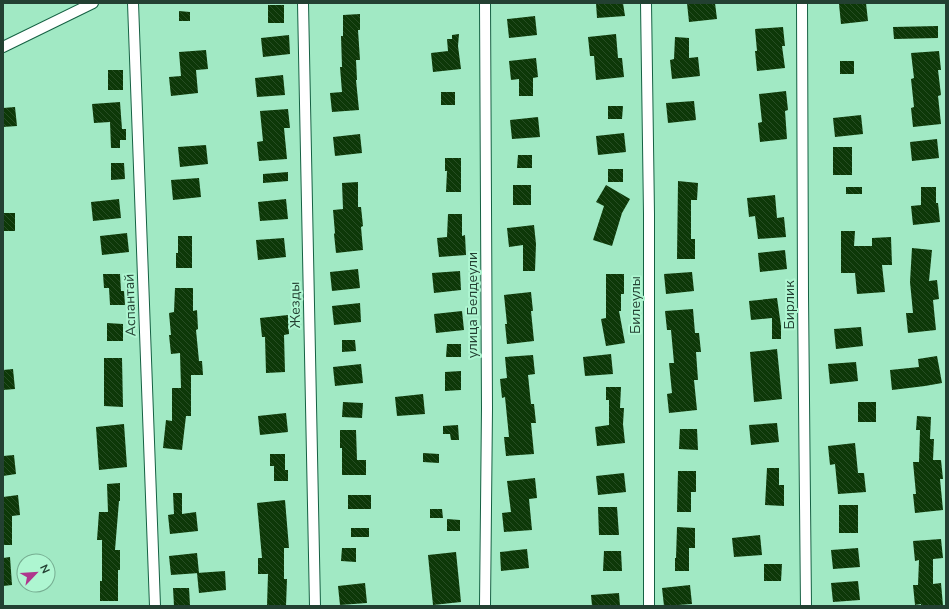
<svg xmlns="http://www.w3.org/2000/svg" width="949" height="609" viewBox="0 0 949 609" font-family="'Nunito Sans',sans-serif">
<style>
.building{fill:url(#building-back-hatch)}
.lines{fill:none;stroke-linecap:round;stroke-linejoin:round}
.minor-casing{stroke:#156143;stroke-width:12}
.minor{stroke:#fff;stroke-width:10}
.labels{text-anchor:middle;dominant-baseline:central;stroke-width:4;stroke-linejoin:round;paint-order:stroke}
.street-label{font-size:14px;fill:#234032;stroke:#aef6d1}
</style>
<defs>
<pattern id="building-back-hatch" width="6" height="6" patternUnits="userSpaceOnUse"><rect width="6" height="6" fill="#0d3808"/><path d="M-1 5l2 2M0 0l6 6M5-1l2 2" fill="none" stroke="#274d24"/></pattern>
</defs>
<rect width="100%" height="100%" fill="#a1e9c4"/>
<g class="building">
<path d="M596,3H623L625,16L597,18Z"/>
<path d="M687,3H715L717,19L689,22Z"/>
<path d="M853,3H866L868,21L841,24L839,4Z"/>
<rect x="268" y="5" width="16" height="18"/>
<path d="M179,11L190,12V21H179Z"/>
<path d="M360,14V30H358L360,60H356L357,80H356L359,110L332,112L330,93L342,92L340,67H342L341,36H343V15Z"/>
<path d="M535,16L537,35L509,38L507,19Z"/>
<path d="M938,26V38L894,39L893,27Z"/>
<path d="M783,27L785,46H782L785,68L757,71L755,51H757L755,29Z"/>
<path d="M459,34L458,46L461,69L433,72L431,53L448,51L447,39H452V35Z"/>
<path d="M616,34L618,58H622L624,77L596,80L594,56H590L588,37Z"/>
<path d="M289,35L290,54L263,57L261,38Z"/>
<path d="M675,37L689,38V58L698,57L700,76L672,79L670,60L674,59Z"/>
<path d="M206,50L208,69L196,70L198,93L171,96L169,77L181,76L179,52Z"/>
<path d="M939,51L941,70H938L941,95L938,96L941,124L913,127L911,108L914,107L911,79L914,78L911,53Z"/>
<path d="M536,58L538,77L533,78V96H519V79L511,80L509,61Z"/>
<rect x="840" y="61" width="14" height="13"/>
<rect x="108" y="70" width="15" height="20"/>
<path d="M283,75L285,95L257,97L255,78Z"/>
<path d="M786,91L788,110L785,111L787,139L760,142L758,123L762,122L759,94Z"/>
<rect x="441" y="92" width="14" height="13"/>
<path d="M694,101L696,120L668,123L666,103Z"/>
<path d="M120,102L122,129H126V140H120V148H111L110,122L94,123L92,104Z"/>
<path d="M608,106H623L622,119H608Z"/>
<path d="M15,107L17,126L3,127V108Z"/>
<path d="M288,109L290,128H284L287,159L259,161L257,142L263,141L260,111Z"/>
<path d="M861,115L863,134L835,137L833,118Z"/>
<path d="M538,117L540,137L512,139L510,120Z"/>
<path d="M624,133L626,152L598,155L596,136Z"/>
<path d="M360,134L362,153L335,156L333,137Z"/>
<path d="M937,139L939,158L912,161L910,142Z"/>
<path d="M206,145L208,164L180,167L178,147Z"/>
<rect x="833" y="147" width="19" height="28"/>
<path d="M518,155H532V168H517Z"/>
<path d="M445,158H461V192H446L447,171H445Z"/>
<path d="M111,163H124L125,179L111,180Z"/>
<rect x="608" y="169" width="15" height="13"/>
<path d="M288,172V181L263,183V174Z"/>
<path d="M199,178L201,197L173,200L171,180Z"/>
<path d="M678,181L698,183L697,200H691V239H695V259H677Z"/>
<path d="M358,182V207H361L363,226L361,227L363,250L336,253L334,234L335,233L333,210L343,209L342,183Z"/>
<rect x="513" y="185" width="18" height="20"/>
<path d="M606,185L630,199L622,213L612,246L593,240L604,206L596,202Z"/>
<rect x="846" y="187" width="16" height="7"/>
<path d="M921,187H936V203H938L940,222L913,225L911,206L921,205Z"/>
<path d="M775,195L777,218L784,217L786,237L758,239L755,216L749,217L747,198Z"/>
<path d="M119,199L121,218L93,221L91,202Z"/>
<path d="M286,199L288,219L260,221L258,202Z"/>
<rect x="3" y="213" width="12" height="18"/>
<path d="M448,214H462V236L465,235L466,255L439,257L437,238L447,237Z"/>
<path d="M534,225L536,244L535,271H523V245L509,247L507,228Z"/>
<path d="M841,231H855L854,246H872V238L891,237L892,265H882L885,292L857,294L855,273H841Z"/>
<path d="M127,233L129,252L102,255L100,236Z"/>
<path d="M178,236H192V268H176V253H178Z"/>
<path d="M284,238L286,257L258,260L256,240Z"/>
<path d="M912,248L932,250L929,281L937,280L939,299L933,300L936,330L908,333L906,313H913L910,282Z"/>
<path d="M785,250L787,269L760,272L758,253Z"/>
<path d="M358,269L360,288L332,291L330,272Z"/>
<path d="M460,271L461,290L434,293L432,273Z"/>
<path d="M692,272L694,291L666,294L664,274Z"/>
<path d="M103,274H120L121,291H124L125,305H110L109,288H104Z"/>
<path d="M606,274H624V294H621V311H619L625,343L606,346L601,319L606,318Z"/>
<path d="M175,288H193V311L197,310L198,329L196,330L199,361H202L203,375H191V416H186L182,450L163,448L166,420L172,421V388H181L180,353L171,354L169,335H171L169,313L174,312Z"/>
<path d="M531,292L533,311H531L534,341L507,344L505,324H507L504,295Z"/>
<path d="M777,298L781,326V339H772V318L751,320L749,301Z"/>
<path d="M360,303L361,322L334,325L332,306Z"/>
<path d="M693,309L695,333H699L701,352H696L698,380H694L697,410L669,413L667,394L672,393L669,363H674L671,330H667L665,311Z"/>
<path d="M462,311L464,330L436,333L434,314Z"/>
<path d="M288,315L289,334L284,335L285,372L266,373L265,337H262L260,318Z"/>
<path d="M107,323L123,324V341H107Z"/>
<path d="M861,327L863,346L836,349L834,329Z"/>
<path d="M342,340H355L356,351L342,352Z"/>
<path d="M447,344H461V357H446Z"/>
<path d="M777,349L782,399L754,402L750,352Z"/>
<path d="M611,354L613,374L585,376L583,357Z"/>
<path d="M533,355L535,374L528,375L531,404H534L536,423H531L534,454L506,456L504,437H509L505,397L502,398L500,379L507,378L505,357Z"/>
<path d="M937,356L942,383L925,386L892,390L890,370L919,367L918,359Z"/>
<path d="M104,358H122L123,407L104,406Z"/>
<path d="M856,362L858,381L830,384L828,364Z"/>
<path d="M361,364L363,383L335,386L333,367Z"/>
<path d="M13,369L15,389L3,390V370Z"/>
<path d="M461,371V390L445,391V372Z"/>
<path d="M606,387H621L620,408H624L623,424L625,443L597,446L595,427L609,425V400H606Z"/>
<path d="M423,394L425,414L397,416L395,397Z"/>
<path d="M343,402L363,403L362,418L342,417Z"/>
<rect x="858" y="402" width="18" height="20"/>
<path d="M286,413L288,432L260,435L258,416Z"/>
<path d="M917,416L931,417L930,439H934L933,460H941L943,479H940L943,510L915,513L913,494H916L913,462H919L920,430H916Z"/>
<path d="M777,423L779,442L751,445L749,425Z"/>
<path d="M124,424L127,467L99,470L96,427Z"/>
<path d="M458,425L459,440H451L450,434H443V426Z"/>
<path d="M680,429H697L698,450L679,449Z"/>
<path d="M340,430H356L357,460H366V475H342V448H340Z"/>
<path d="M855,443L858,473H864L866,492L838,494L835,464L830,465L828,446Z"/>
<path d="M423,453L439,454V463L423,462Z"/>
<path d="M270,454H285V470H288V481H274V466H270Z"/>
<path d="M14,455L16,474L3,476V456Z"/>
<path d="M767,468H779V485H784V506L765,505Z"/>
<path d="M678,471H696V492H691V512H677Z"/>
<path d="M624,473L626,492L598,495L596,476Z"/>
<path d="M535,478L537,498L529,499L532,530L504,532L502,513L511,512L507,481Z"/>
<path d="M120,483V501H119L115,550H120V570H118V601H100V581H102V540H97L99,512H108L107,484Z"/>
<path d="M173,493H182V514L196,512L198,531L170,534L168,515L174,514Z"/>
<path d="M18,495L20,515L12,516V545H3V497Z"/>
<rect x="348" y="495" width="23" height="14"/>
<path d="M285,500L289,548H284V579H287L286,606H267L268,574H258V558H262L257,503Z"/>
<rect x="839" y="505" width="19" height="28"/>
<path d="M598,507H617L619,535H599Z"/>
<path d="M430,509H442L443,518H430Z"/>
<path d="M447,519L460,520V531H447Z"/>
<path d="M677,527L695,528V548H689V571H675V558H676Z"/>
<rect x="351" y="528" width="18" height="9"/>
<path d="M760,535L762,555L734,557L732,538Z"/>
<path d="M941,539L943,558L933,559V584L941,583L943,606H921V604L915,605L913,585H918L919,560L915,561L913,541Z"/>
<path d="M342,548H356V562L341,561Z"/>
<path d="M858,548L860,567L833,569L831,550Z"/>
<path d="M527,549L529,568L501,571L500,552Z"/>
<path d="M604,551H621L622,571H603Z"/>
<path d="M456,552L461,602L433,605L428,555Z"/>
<path d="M197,553L199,573L171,575L169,556Z"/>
<path d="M10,557L12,585L3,586V558Z"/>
<path d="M764,564H782L781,581H764Z"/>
<path d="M225,571L226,590L199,593L197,573Z"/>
<path d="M858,581L860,600L833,602L831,583Z"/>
<path d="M365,583L367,603L340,605L338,586Z"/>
<path d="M690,585L692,604L664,606L662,588Z"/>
<path d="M173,588H189L190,605L174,606Z"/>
<path d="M619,593L620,606H592L591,595Z"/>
</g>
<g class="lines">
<g class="minor-casing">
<g id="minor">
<path d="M133,3L155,606"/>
<path d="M303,3L315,606"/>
<path d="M646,3L649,214V606"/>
<path d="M802,3L803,296L806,606"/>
<path d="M3,47L93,3"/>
<path d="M485,606L487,408L485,3"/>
</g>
</g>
<use href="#minor" class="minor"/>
</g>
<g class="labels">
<g class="street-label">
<text transform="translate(130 305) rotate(-92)">Аспантай</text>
<text transform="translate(295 305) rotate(-91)">Жезды</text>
<text transform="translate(472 305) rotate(-90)">улица Белдеули</text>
<text transform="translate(635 305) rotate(-90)">Билеулы</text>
<text transform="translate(789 305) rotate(-90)">Бирлик</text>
</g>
</g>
<rect width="949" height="609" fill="none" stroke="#234032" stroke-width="8"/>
<g transform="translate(36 573) rotate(65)"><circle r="19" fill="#aef6d1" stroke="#76ad91"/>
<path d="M0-3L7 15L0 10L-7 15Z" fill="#af378d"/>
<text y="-6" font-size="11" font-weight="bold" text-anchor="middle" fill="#234032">N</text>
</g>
</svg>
